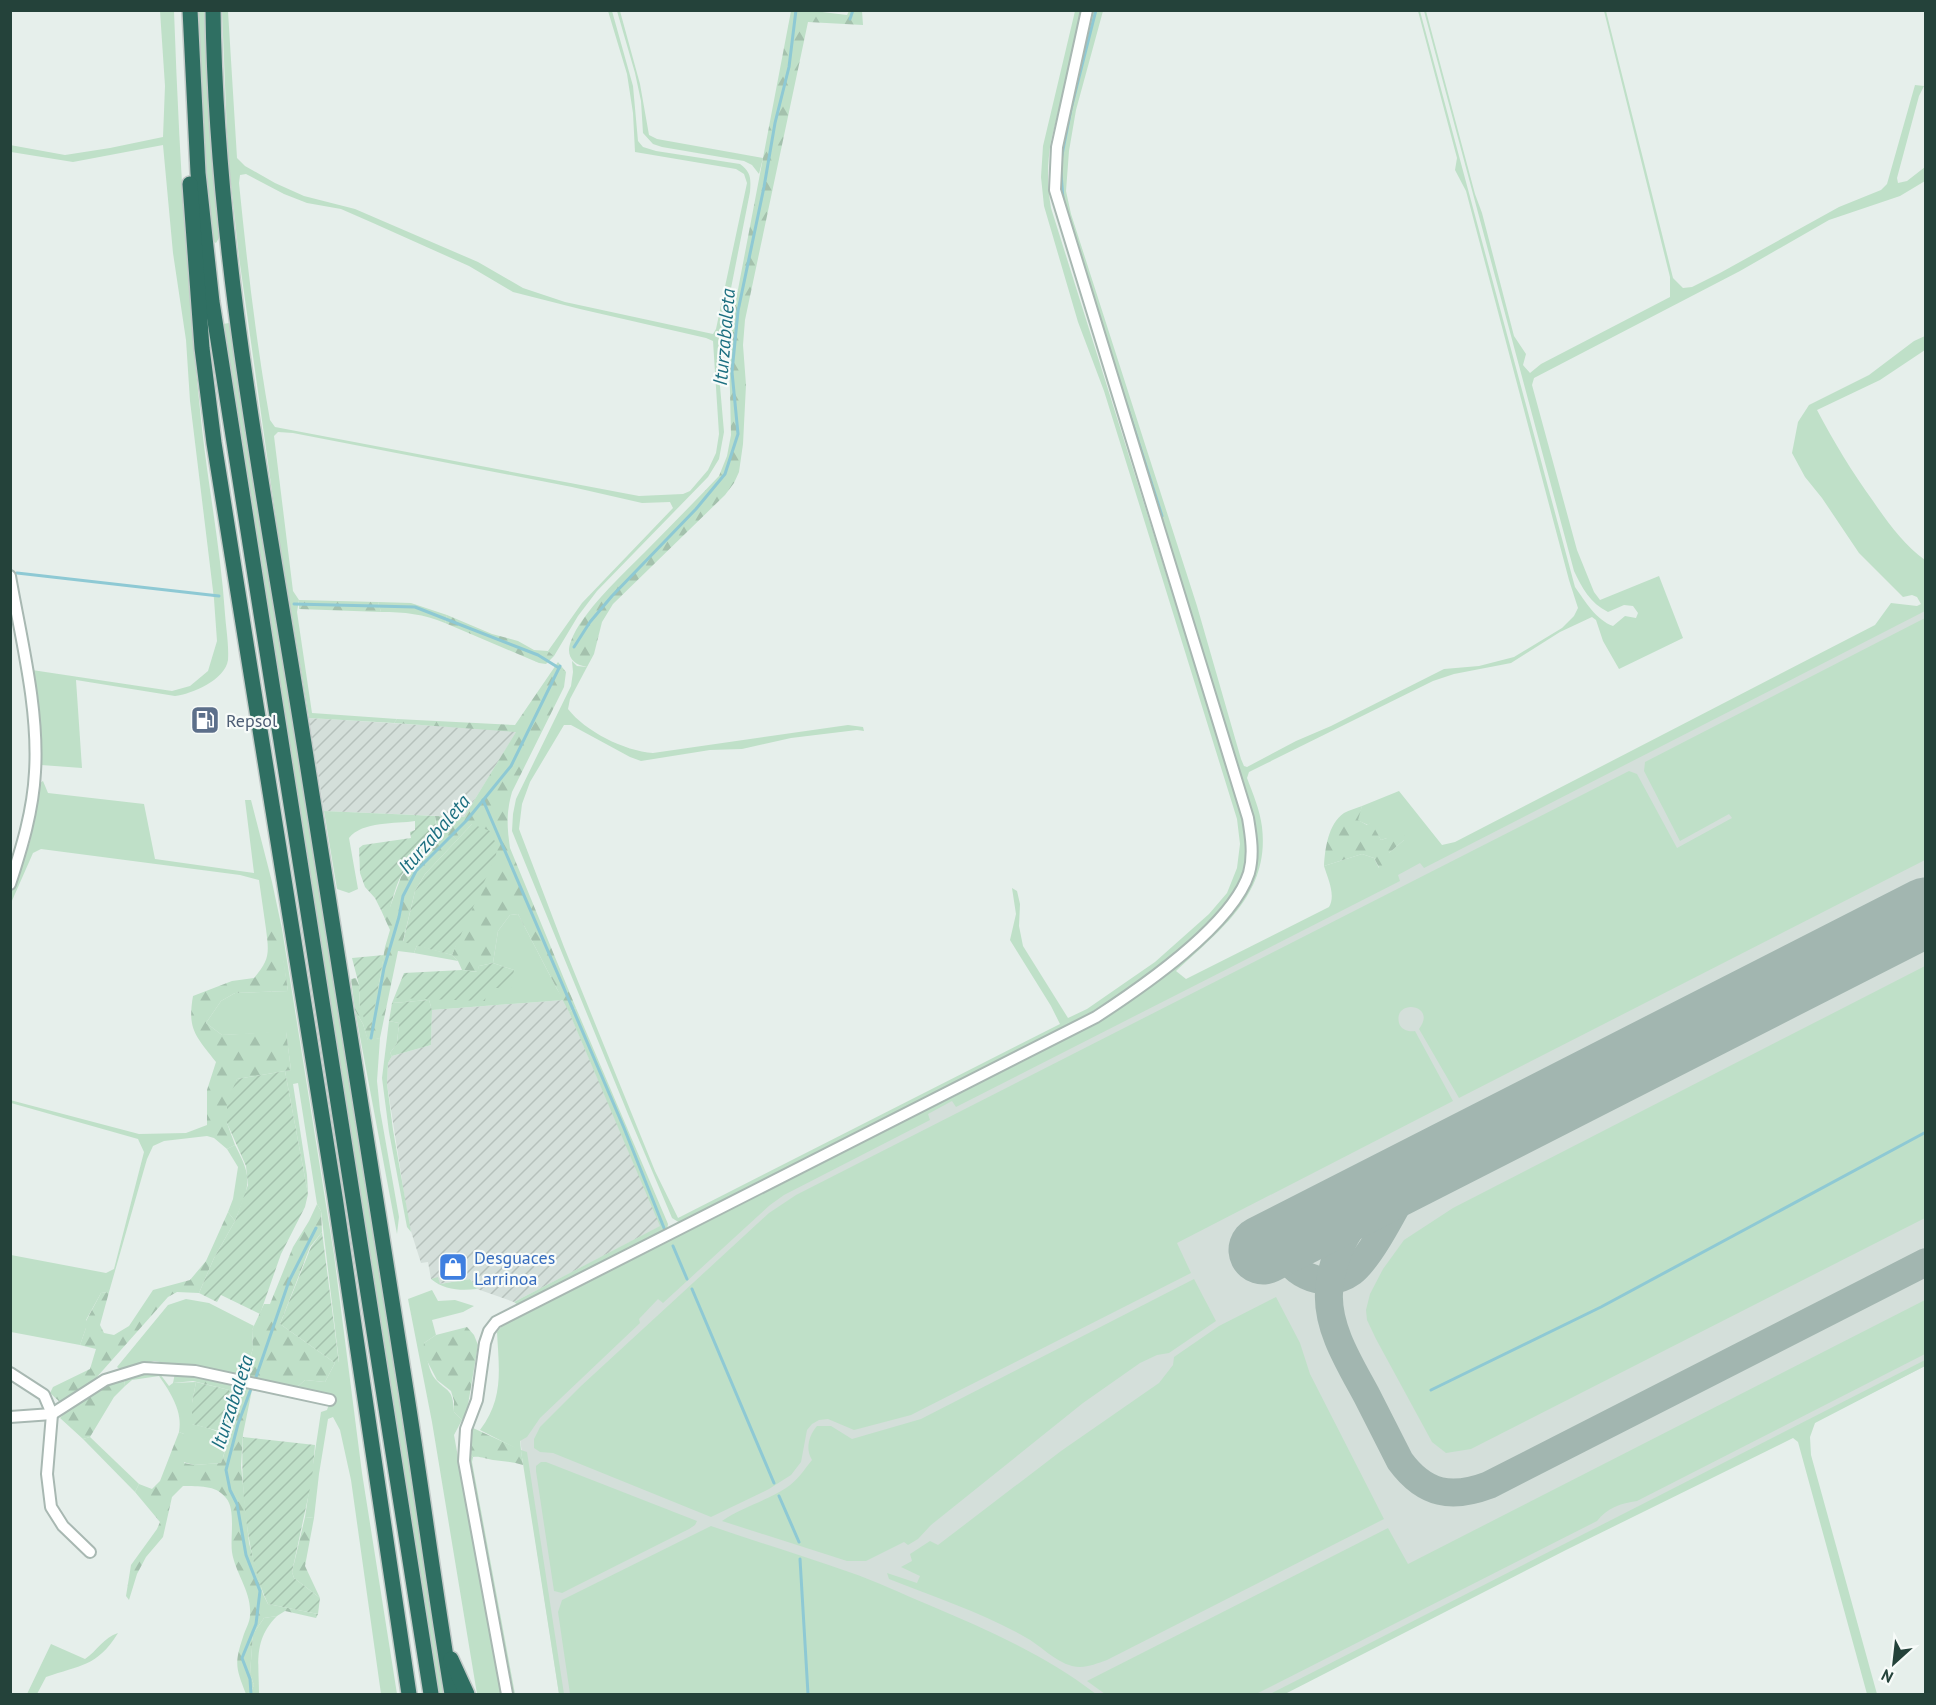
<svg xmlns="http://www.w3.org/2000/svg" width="1936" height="1705" viewBox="0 0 1936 1705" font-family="'PT Sans',sans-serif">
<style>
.built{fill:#d4dfda}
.industrial{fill:url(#industrial-furrows)}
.grass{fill:#bfe0c8;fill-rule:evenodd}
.forest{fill:url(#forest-firs)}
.garden{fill:url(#garden-furrows)}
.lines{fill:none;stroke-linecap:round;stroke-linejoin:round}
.stream{stroke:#8ec9d4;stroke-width:3}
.taxiway{stroke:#a2b6b0;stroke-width:28}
.runway{stroke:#a2b6b0;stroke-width:69}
.minor-casing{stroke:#a8b8b2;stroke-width:14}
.highway-casing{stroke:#c2cac8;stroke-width:18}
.minor{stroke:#fff;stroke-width:10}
.highway{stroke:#2f6f62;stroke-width:15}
.labels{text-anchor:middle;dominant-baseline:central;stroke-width:4.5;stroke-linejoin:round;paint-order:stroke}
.service-label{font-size:18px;fill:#4e5e75;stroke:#f7fbf9;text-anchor:start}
.shop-label{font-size:18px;fill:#366cbe;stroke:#f7fbf9;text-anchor:start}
.water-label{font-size:20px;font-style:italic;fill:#1c6f80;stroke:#f7fbf9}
</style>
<defs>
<pattern id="industrial-furrows" width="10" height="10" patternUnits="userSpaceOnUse" patternTransform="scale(1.5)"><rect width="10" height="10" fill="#d4dfda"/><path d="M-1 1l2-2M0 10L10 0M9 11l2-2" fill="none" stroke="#b6c1bc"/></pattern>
<pattern id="forest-firs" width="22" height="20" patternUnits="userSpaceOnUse" patternTransform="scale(1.5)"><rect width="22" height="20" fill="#bfe0c8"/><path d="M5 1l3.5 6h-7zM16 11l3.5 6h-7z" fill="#a4c1ad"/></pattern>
<pattern id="garden-furrows" width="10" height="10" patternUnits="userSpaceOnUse" patternTransform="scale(1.5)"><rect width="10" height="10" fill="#bfe0c8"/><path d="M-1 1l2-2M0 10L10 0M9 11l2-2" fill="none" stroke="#a4c1ad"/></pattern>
</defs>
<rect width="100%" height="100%" fill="#e6efeb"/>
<path class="built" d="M1925,605V1366L1280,1694H559L521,1446L505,1328Z"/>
<g class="industrial">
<path d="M309,718L517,731L464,817L324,811Z"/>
<path d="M564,1000L661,1226L514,1302L477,1289L470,1279L439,1284L438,1278L431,1279L428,1262L421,1263L409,1225L387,1084L388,1063L392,1056L431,1045L432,1010Z"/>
</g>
<g class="grass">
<path d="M160,11H174C179,150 187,290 202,429C209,491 221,552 225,614C226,628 229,645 228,660C225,680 192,694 175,696L76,680L82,768L41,765L32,670L172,691L190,686L208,671L217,641L214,599L190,401L186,340L173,253L163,145L73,162L11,152L10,145L65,155L110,148L163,137L165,86Z"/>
<path d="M198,11H206L219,238L216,243L214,242C202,166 201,88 198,11Z"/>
<path d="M222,11H228L237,158L245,166L275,183L304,196L355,209L478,262L523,288L565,302L713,334L716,329L747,183L744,174L736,169L635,152L633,113L627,74L608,11H612L633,86L638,141L643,147L656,151L740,164C751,172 751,178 750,192L720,344L718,363L724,432L719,459L708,477L597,591L578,616L554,656L548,651L582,603L673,508L670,502L642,503L572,487L293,433L278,432L274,436L293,591L299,600L297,612L312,713L397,719L394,723L309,718L278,534L239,257L228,157ZM246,174L284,194L307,203L341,209L373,223L469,266L513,292L580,309L706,338L713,341L719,434L716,453L708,470L690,491L683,494L639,496L275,427L270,420C256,341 247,263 239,183L240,175Z"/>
<path d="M617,11H620L640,84L649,135L657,139L763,158L759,174L752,165L744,161L662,147L653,144L643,133L641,101L635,73Z"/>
<path d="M1075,11H1083L1051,141C1047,164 1047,185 1051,208L1246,828C1246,846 1248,861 1242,878C1224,928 1123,992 1078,1021L680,1223L672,1218L628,1114L512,831L513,814L516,799L571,686L573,672L572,661L577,666L587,667L570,699L568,709C585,731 624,751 653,753L848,725L863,727L864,731L857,730L791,738L742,749L710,750L641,761L630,757L571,725H564L530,782L522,804L519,829L564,947L655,1171L678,1218L1060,1024L1051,1006L1010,940L1016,914L1012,888L1017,891L1020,904L1019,926L1023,946L1068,1018L1087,1009L1155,962L1209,914L1227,893L1237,868L1240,844L1237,819L1104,391L1078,322L1044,206L1041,177L1043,146Z"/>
<path d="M1093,11H1103L1076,110L1069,151L1066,191L1071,214L1197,606L1241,759L1244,766L1247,767L1296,741L1331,726L1444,669L1479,666L1514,657L1562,628L1574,616L1578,608L1569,580L1466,191L1455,170L1457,158L1418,11H1420L1575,587C1585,601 1596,620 1613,626L1625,616L1636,618L1638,613L1633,606L1624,605L1608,612C1590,603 1582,588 1574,571L1424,11H1426L1475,194L1482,213L1514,336L1526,354L1523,365L1530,373L1541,364L1670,297V277L1604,11H1606L1673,278L1683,288L1692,287L1720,273L1839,207L1881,190L1887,184L1915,85L1924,86L1919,96L1897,178L1898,183L1907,181L1925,167V181L1900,196L1829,220L1740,271L1534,378L1532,385L1577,550L1594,592L1600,600L1659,576L1683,638L1619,669L1603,641L1596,620L1592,617L1560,632L1511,663L1454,674L1433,681L1249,772L1247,778C1253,794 1260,810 1262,827C1270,894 1220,930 1176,971L1186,979L1329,907C1336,895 1328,879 1324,866L1362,854L1374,858L1379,868L1389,853L1404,840L1387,838L1381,840L1370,823L1368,825L1357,820L1362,806L1399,791L1442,845L1455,842L1875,625L1891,603L1917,606L1921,604L1917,597L1912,595L1903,597L1859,553L1822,498L1805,477L1792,453L1798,422L1809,405L1869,375L1914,341L1925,336V350L1880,380L1817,410C1834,442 1852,472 1873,501C1888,523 1904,545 1925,560V611L1424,868L1420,863L1398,875L1400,881L956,1107L952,1101L928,1114L930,1120L784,1195L770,1205L663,1303L658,1299L639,1319L640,1323L540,1418L527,1437L520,1441L521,1450L527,1452L564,1694H559L521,1451L480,1430C504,1398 499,1370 497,1332L502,1326L1053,1046C1112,1012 1160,984 1209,935C1227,918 1244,901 1252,877C1259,857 1257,838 1254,818L1060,203L1059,154Z"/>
<path d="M229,323L237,367L447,1694H437L223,324Z"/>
<path d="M378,602L411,603L447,615L445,623C424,614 404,612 381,612Z"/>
<path d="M1925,618V860L1459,1098L1419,1029C1438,1004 1393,998 1399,1023C1401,1030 1409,1032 1415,1031L1453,1101L1177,1243L1191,1273L911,1415L854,1430L828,1419L819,1420L812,1424L807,1430L801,1462L791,1475L769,1489L711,1517L553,1453L540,1452L534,1448V1439L540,1427L581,1386L769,1213L796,1195L1629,771L1637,774L1677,848L1732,818L1729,814L1680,841L1644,771L1645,762Z"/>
<path d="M43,781L48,793L144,804L155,859L254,873L245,800H251L272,882L282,929L334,1255L362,1473L397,1694H381L351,1480L340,1430L333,1417L328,1419L319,1474L314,1518L305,1517L321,1412L327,1410L332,1396L296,1388L305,1380L325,1382L335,1363L339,1362L321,1211L317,1204L298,1083L293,1084L307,1175L308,1194L285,1071L291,1070L286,1032L222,1035L206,1023L221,1001L235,993L288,991L278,929H266L259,880L240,875L41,849L33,853L11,903V893L30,842L38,784Z"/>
<path d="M324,811L415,815V821C396,824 362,821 349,838L358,889L349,893L337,889Z"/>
<path d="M518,914L557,989L564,1000L432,1010L429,1000L392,1003L394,998H422L487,988L514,970L493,963L498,931L510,915Z"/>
<path d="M417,945L452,955L458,961L414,953Z"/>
<path d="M1925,966V1218L1471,1449L1446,1453L1432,1442L1376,1339L1367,1320L1366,1310L1370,1294L1383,1269L1404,1240L1453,1208Z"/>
<path d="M576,1008L668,1224L667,1230L518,1305L514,1302L660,1226L569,1012Z"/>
<path d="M355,1010L363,1024L368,1040L380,1038L377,1081L380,1110L399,1217L397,1234Z"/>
<path d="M389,1021L399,1023L397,1043L390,1053L392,1056L388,1063L387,1084L393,1130L411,1232L407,1227L389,1132L382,1078Z"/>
<path d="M10,1100L139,1134L186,1133L207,1125V1136L164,1141L153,1146L147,1159L109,1292L101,1293L86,1320V1328L80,1345L11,1332V1255L106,1273L114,1269L144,1152L138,1139L11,1103Z"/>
<path d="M235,1145C254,1181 249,1185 235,1221L228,1212L233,1199L238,1167L227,1149Z"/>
<path d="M438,1277L440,1284L470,1279L477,1289C461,1291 444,1290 431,1279Z"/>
<path d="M1194,1279L1216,1321L1169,1353L1157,1355L1140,1363L1083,1403L931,1525L918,1539L908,1545L904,1542L866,1561H847L722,1521C742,1507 766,1501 786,1488C797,1481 804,1470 812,1460C805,1449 809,1435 817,1426H831L852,1439L921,1419Z"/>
<path d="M432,1290L438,1301L455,1300L474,1306L463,1312L432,1320L436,1335L424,1343C426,1353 428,1367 433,1376C445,1393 453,1385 454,1412L462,1420L454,1435L501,1694H477L432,1422L408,1299Z"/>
<path d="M1276,1297L1300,1343L1310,1374L1384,1519L1107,1660C1095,1664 1085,1669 1072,1666C1054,1661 1040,1645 1025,1637C983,1613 934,1597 889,1579L887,1573L917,1583L920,1576L901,1567L912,1561L910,1554L930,1541L938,1545L1061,1451L1159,1383L1173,1365L1174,1357L1219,1326Z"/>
<path d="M186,1299L209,1303L254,1326L252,1330L253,1348L245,1376L154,1361L122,1371L117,1367L168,1305Z"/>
<path d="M1925,1300V1354L1637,1501C1621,1503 1607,1508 1597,1521L1256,1694H1105L1087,1681L1388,1528L1408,1564Z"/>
<path d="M1925,1360V1366L1815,1423L1810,1437L1811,1455L1877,1694H1867L1798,1442L1793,1438L1566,1550L1285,1694H1270Z"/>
<path d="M154,1371L160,1374L169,1386L173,1383L196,1382L192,1403V1424C218,1430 233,1433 221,1463L194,1465L183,1462L184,1434L179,1432C183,1412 171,1393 159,1376L132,1380L125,1386L124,1378Z"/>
<path d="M90,1437L139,1484L135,1492L83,1439Z"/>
<path d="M469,1452L473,1457L472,1462L515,1694H511Z"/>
<path d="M541,1462H546L697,1521L695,1525L689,1529L562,1593L554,1591L536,1471V1466Z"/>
<path d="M711,1526C757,1542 803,1556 849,1572C876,1581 902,1594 929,1605C988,1630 1045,1655 1096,1694H570L558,1612L562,1600Z"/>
<path d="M277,1616C253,1640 259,1663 259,1694H246L251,1692L254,1685L250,1674L253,1634L264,1618Z"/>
<path d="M118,1633C97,1667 80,1665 46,1677L37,1694H27L51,1644L85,1659C97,1651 104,1637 118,1633Z"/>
</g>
<g class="forest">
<path d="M791,11H814L847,15L849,11H862L863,25L808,22L745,320L743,345L746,385L743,444L739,472L734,483L725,495L613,604L602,622L594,654L587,667C573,665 565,656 571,641C581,613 623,574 645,552C670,527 695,501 719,476L727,456L731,435L729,350L732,321Z"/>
<path d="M299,600L378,602L381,612L299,609Z"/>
<path d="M447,615L492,634L518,641L534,650L548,651L554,656L546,664L539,663L445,623Z"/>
<path d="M558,662L566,672L564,687L512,792C506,813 507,827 510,848L576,1008L569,1012L518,914L510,915L498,931L493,963L479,966L478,972L462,970L458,961L452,955L459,937L472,824L425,874L415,891L403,941L417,945L414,953L398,951L380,1038L368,1041L363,1024L355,1010L351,979L356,978L359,985L360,1009L378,989L385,947L390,930L381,910L390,907L401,877L437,829L435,816L464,817L516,732L394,723L397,719L515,725Z"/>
<path d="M1362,806L1358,820L1367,825L1371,822L1381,840L1387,838L1392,828H1406L1404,840L1389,853L1388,869L1381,871L1374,858L1362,854L1324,866C1325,849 1328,824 1344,813C1349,810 1357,808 1362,806Z"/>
<path d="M266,929H279L288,991L235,993L221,1001L206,1023L222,1035L286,1031L291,1070L237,1079L227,1123L235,1145L227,1149L214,1138L207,1136V1090L216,1062C196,1036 187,1030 193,996L232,981L254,978C270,959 269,953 266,929Z"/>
<path d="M317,1204L321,1211L322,1232L310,1247L280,1324L335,1363L325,1382L305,1380L296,1388L245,1376L253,1348L252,1330L264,1304H270L293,1247L309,1221Z"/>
<path d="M228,1212L235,1221L214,1258L199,1293L177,1292L168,1297L96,1378L61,1403L50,1393L53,1387L90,1369L96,1349L80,1345L86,1328V1321L101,1293L109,1292L100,1325L104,1333L114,1335L129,1326L153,1290L190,1280L206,1261Z"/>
<path d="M467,1327L474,1335L478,1345L467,1411L462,1420L454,1412V1401L451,1391L437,1380L423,1353L424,1343L436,1335Z"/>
<path d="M175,1373L252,1390L243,1434L241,1466L249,1543L263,1594L268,1604L318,1614L316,1618L285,1611L277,1616L264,1618L253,1634L250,1674L254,1685L251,1692L246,1694C236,1668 234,1664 243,1637C245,1630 250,1622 250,1615C252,1592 235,1573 232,1552C230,1538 236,1509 226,1498C215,1484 199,1487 183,1486L172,1497L163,1537L146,1557L137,1574L129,1600L126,1596L131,1565L157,1529L160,1522L135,1492L139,1484L152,1489L160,1481L179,1432L184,1434V1463L194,1465L221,1463C226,1451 228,1441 219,1431L233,1418L234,1398L229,1390L193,1381L173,1383Z"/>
<path d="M124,1378L125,1386L114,1397L90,1437L83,1439L60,1418C76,1399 102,1387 124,1378Z"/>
<path d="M473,1428L521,1450L523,1465C513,1462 503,1461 493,1460C485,1459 481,1456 473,1457L469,1452L470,1434Z"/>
<path d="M305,1517L314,1518L305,1566L320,1598L294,1578L292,1572Z"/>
</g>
<g class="garden">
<path d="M415,815L435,816C440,845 415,854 401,876C396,885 393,898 390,908L381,910L375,898L365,887L360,873L359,848L363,845L411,838L410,832L415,830Z"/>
<path d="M472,824L490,831L497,846L496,855L452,955L403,942L415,891L425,874Z"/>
<path d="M384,955L371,1028L368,1027L360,1009L359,985L352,958Z"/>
<path d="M493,963L514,970L511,988H487L485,1001L394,998L404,973L462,970L477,972L479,966Z"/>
<path d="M429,1000L432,1010L431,1045L392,1056L390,1053L397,1043L399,1023L389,1021L392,1003Z"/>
<path d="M285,1071L308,1194L305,1207L281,1254L260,1314L221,1295L217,1302L199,1293L214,1258L235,1221L248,1185L246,1166L227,1123V1102L237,1079Z"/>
<path d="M322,1232L339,1363H335L280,1324L311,1247Z"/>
<path d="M196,1382L229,1390L234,1398L233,1418L219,1431L192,1424V1403Z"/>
<path d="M243,1437L315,1445L312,1479L292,1572L294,1578L320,1598L318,1614L268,1604C247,1560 240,1486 243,1437Z"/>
</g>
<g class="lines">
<g class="stream">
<path d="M850,19L853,10"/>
<path d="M1061,160L1071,109L1096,10"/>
<path d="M1061,173L1063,199"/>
<path d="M1116,372L1162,516"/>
<path d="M17,573L219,596"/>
<path d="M294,604L415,607L538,655L559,668"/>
<path d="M574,647L590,622L612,596L696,509L725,474L738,434L732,372L738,311L764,187L775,123L789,67L796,10"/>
<path d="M483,800L624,1128L664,1228"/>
<path d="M371,1038L384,968L399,917L403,896L416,871L467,820L511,766L560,666"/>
<path d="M673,1246L687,1279"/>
<path d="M692,1289L774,1483"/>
<path d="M255,1380L289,1281L316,1228"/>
<path d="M1431,1390L1601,1307L1926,1132"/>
<path d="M779,1496L799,1542"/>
<path d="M800,1559L808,1694"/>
<path d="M251,1694L250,1679L242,1658L256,1624L260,1591L246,1555L237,1504L230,1490L226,1470L238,1424L252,1386"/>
</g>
<g class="taxiway">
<path d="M1415,1172C1401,1197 1372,1257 1352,1272C1323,1293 1284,1272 1279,1239C1279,1235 1278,1230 1281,1226C1298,1198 1413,1167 1448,1156"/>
<path d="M1382,1189C1354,1219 1331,1251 1329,1293C1327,1329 1351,1366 1367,1396C1378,1418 1389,1439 1400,1461C1425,1495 1452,1499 1489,1485L1926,1262"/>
</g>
<path class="runway" d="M1263,1250L1926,912"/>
<g class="minor-casing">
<g id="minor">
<path d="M10,576C21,639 39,709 35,772C33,811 22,847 10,884"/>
<path d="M10,1373L44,1395L52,1414L47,1474L51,1507L63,1526L90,1552"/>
<path d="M10,1417L52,1414L105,1380L144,1368L195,1371L330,1400"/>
<path d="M507,1694L464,1461L466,1429L477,1400L485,1343L489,1331L496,1322L1096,1017C1142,987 1232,926 1249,873C1254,855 1251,836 1248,818L1055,190L1057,147L1087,10"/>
</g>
</g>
<g class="highway-casing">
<g id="highway">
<path d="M190,10L198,173L212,302L431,1694"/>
<path d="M213,10C216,253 264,492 302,731C336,951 372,1170 406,1390C422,1491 435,1593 452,1694"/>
<path d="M190,184L202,348L214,443L335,1197L409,1694"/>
<path d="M451,1659L467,1694"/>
</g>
</g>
<use href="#minor" class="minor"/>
<use href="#highway" class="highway"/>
</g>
<defs>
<g id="fuel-square" transform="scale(1.5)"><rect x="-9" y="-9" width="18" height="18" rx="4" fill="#5c6f8a" stroke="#f7fbf9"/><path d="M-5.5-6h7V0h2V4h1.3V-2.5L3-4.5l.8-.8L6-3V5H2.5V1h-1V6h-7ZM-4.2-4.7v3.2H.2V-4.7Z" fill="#fff"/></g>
<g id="shop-square" transform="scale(1.5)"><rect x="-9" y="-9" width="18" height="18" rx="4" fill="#3f7fe0" stroke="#f7fbf9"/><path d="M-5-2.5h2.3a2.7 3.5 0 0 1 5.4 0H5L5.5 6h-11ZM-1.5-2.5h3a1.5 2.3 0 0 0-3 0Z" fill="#fff"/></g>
</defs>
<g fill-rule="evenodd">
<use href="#fuel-square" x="205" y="720"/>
<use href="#shop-square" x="453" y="1267"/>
</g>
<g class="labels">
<g class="service-label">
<text x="226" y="720">Repsol</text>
</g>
<g class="shop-label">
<text x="474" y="1257">Desguaces<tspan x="474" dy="21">Larrinoa</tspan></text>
</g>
<g class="water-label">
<text transform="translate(724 337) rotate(-85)">Iturzabaleta</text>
<text transform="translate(434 834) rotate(-49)">Iturzabaleta</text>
<text transform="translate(232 1402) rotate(-72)">Iturzabaleta</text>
</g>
</g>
<rect width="1936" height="1705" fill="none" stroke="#24423a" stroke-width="24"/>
<g transform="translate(1894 1663) rotate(207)" stroke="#f7fbf9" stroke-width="4.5" paint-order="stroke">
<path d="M0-4.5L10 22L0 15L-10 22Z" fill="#24423a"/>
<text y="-9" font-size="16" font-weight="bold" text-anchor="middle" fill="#24423a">N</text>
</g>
</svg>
